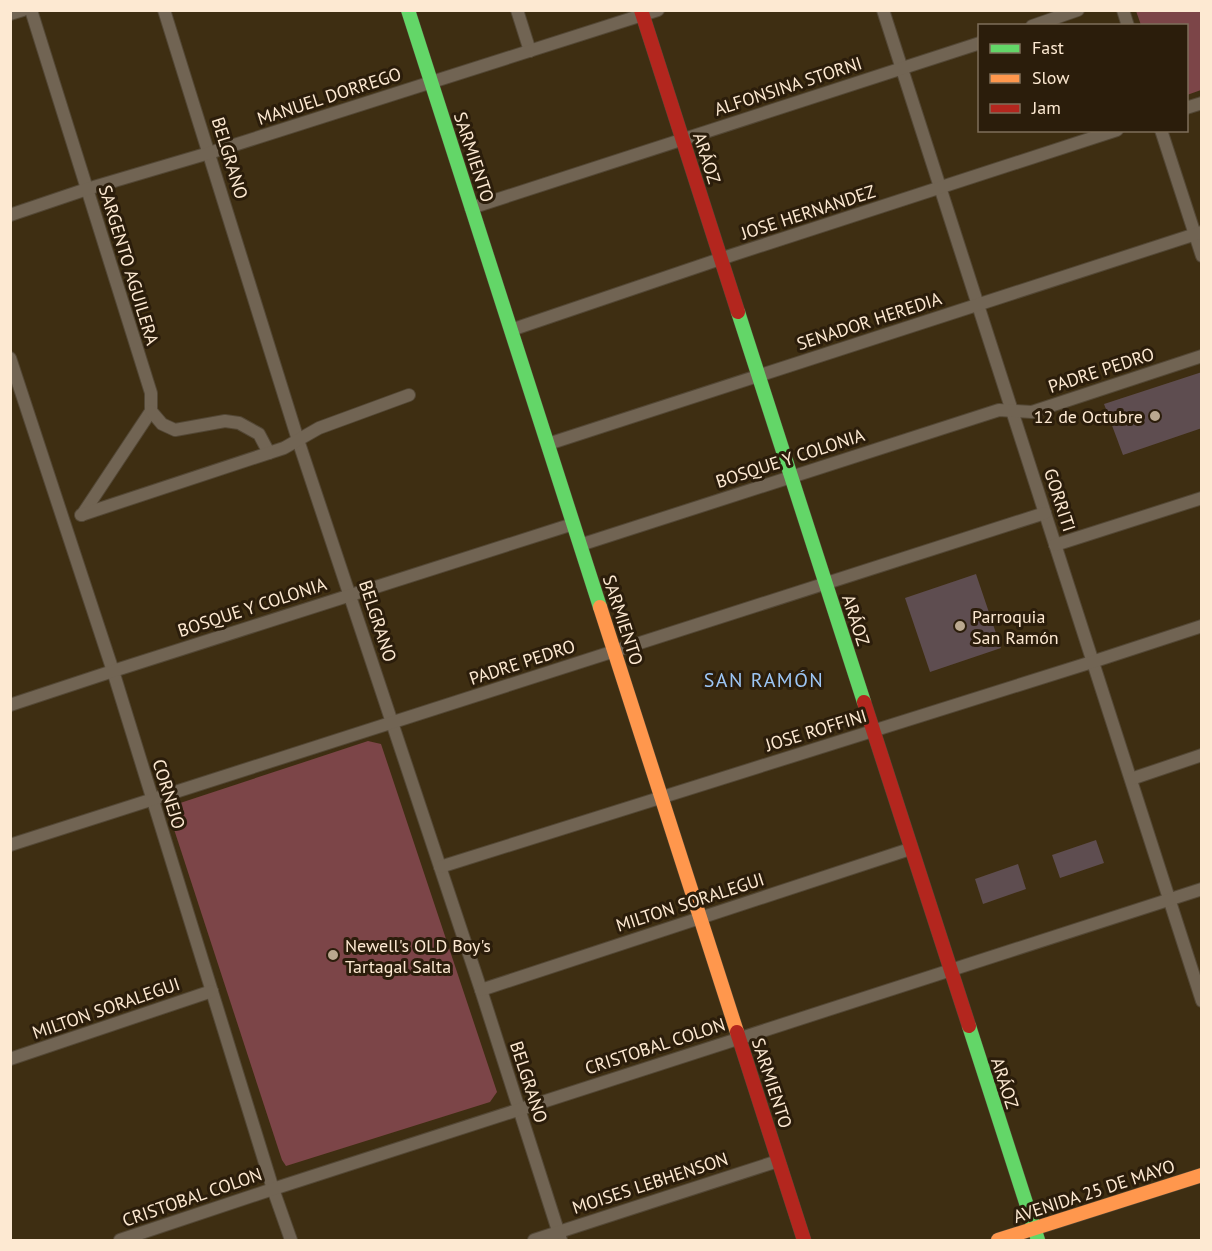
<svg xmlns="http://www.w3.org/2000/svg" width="1212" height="1251" viewBox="0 0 1212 1251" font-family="'PT Sans',sans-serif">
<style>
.green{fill:#7c4548}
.building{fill:#5e4d50}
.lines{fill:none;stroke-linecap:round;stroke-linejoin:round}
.street-casing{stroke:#534735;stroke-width:14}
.fast-casing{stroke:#534735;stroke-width:15}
.slow-casing{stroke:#534735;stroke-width:15}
.jam-casing{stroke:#534735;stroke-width:15}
.street{stroke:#716453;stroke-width:12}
.fast{stroke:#63d668;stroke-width:14}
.slow{stroke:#ff974d;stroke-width:14}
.jam{stroke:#b3261e;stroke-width:14}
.poi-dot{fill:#baa88f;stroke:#2b1d0b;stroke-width:2}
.labels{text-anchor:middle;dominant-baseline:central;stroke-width:6;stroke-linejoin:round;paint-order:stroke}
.street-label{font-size:18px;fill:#fde9d2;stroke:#2b1d0b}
.poi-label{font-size:18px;fill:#fde9d2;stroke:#2b1d0b;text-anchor:start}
.neighbourhood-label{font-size:20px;letter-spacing:1.5px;fill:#9dc6f5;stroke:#2b1d0b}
</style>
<rect width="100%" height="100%" fill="#3e2e12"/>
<g class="green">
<path d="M1136,11H1201V90L1187,95L1186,26L1141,25Z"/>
<path d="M368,741L381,744L497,1092L490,1102L286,1166L282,1160L279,1151L170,817L171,806Z"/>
</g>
<g class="building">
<path d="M1202,372V428L1123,455L1104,404Z"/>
<path d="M976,574L1001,648L930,672L905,598Z"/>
<path d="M1096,840L1104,863L1060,878L1052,855Z"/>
<path d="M1018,864L1026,889L983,904L975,879Z"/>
</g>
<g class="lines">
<g class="street-casing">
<g id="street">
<path d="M31,10L151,393V411L82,515"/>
<path d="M164,10L298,440L481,990L561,1240"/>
<path d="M517,10L530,51"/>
<path d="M883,10L1202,1001"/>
<path d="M1123,10L1128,26"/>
<path d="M10,14L23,10"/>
<path d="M1032,26L1078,10"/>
<path d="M1186,108L1202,103"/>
<path d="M1161,130L1202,256"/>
<path d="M471,208L980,43"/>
<path d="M10,215L87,189L209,153L658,10"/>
<path d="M511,330L720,259L1117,130"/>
<path d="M10,358L113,671L273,1189L291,1240"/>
<path d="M151,411L162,424L175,430L225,421L239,423L259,434L269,453"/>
<path d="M548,444L1202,232"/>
<path d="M81,515L284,448L319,428L409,395"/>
<path d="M580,545L999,410L1032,412L1202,356"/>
<path d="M1055,545L1202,498"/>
<path d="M10,705L113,671L573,524"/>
<path d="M1131,779L1202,755"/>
<path d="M10,845L1045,513"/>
<path d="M440,867L1092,662L1202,626"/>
<path d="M481,990L910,849"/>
<path d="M10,1059L212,991"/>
<path d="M120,1240L273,1189L1202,889"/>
<path d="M534,1240L778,1161"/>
</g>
</g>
<g class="fast-casing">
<g id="fast">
<path d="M408,10L600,607"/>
<path d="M738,312L864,702"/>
<path d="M969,1026L1038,1240"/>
</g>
</g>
<g class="slow-casing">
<g id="slow">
<path d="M600,607L737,1032"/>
<path d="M998,1240L1202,1175"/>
</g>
</g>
<g class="jam-casing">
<g id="jam">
<path d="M641,10L738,312"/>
<path d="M864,702L969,1026"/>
<path d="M737,1032L804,1240"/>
</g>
</g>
<use href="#street" class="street"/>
<use href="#fast" class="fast"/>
<use href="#slow" class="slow"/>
<use href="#jam" class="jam"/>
</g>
<g class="poi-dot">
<circle cx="1155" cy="416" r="6"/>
<circle cx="960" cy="626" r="6"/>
<circle cx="333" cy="955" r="6"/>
</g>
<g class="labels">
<g class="street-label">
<text transform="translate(788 86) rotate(-18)">ALFONSINA STORNI</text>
<text transform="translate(329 96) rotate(-18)">MANUEL DORREGO</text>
<text transform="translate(474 157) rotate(72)">SARMIENTO</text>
<text transform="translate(230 158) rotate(73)">BELGRANO</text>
<text transform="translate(707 158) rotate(72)">ARÁOZ</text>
<text transform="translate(808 212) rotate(-18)">JOSE HERNANDEZ</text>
<text transform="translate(129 265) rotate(73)">SARGENTO AGUILERA</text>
<text transform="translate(869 321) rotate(-18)">SENADOR HEREDIA</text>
<text transform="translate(1101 370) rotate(-18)">PADRE PEDRO</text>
<text transform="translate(790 458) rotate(-18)">BOSQUE Y COLONIA</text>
<text transform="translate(1060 500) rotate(72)">GORRITI</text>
<text transform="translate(252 607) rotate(-18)">BOSQUE Y COLONIA</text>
<text transform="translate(623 620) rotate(72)">SARMIENTO</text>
<text transform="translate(856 620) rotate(72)">ARÁOZ</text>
<text transform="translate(378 621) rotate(72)">BELGRANO</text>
<text transform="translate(522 662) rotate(-18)">PADRE PEDRO</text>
<text transform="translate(816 730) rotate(-17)">JOSE ROFFINI</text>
<text transform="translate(169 794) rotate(73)">CORNEJO</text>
<text transform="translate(690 902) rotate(-18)">MILTON SORALEGUI</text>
<text transform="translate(106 1008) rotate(-19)">MILTON SORALEGUI</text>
<text transform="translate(655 1046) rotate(-18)">CRISTOBAL COLON</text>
<text transform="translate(529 1082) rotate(72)">BELGRANO</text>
<text transform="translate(772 1083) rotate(72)">SARMIENTO</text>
<text transform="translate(1005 1083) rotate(72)">ARÁOZ</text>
<text transform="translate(650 1183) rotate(-18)">MOISES LEBHENSON</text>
<text transform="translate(1094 1191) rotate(-18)">AVENIDA 25 DE MAYO</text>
<text transform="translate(192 1197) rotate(-19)">CRISTOBAL COLON</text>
</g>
<g class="poi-label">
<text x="1143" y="416" text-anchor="end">12 de Octubre</text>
<text x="972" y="616">Parroquia<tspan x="972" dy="21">San Ramón</tspan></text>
<text x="345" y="945">Newell's OLD Boy's<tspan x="345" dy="21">Tartagal Salta</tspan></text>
</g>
<g class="neighbourhood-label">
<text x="764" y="680">SAN RAMÓN</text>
</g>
</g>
<rect width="1212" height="1251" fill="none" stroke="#fde9d2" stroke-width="24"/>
<rect x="978" y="24" width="210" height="108" fill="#2b1d0b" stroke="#7f6f5b" stroke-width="1.5"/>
<rect x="990" y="44" width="30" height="9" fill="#63d668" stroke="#7f6f5b" stroke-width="1.5"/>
<text x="1032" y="54" font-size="18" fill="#fde9d2">Fast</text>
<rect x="990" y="74" width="30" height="9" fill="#ff974d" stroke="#7f6f5b" stroke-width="1.5"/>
<text x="1032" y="84" font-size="18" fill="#fde9d2">Slow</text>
<rect x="990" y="104" width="30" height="9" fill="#b3261e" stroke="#7f6f5b" stroke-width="1.5"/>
<text x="1032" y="114" font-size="18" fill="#fde9d2">Jam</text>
</svg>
